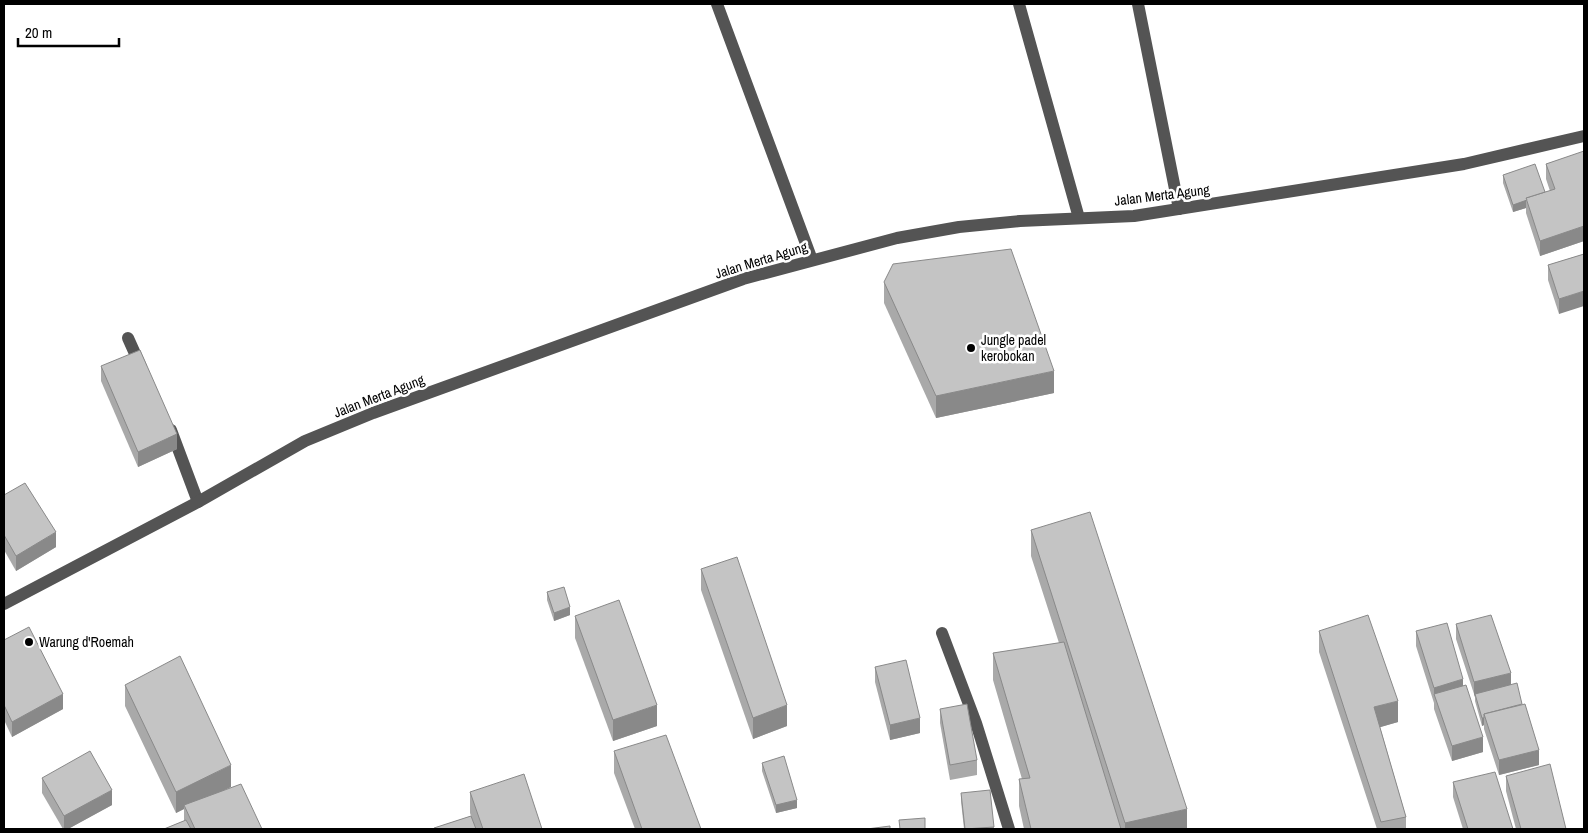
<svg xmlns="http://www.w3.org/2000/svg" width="1588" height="833" viewBox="0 0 1588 833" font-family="'Archivo Narrow',sans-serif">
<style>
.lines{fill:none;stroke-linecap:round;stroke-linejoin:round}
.minor{stroke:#545454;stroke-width:12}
.wall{fill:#a9a9a9}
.shaded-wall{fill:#898989}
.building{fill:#c4c4c4;stroke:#898989}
.poi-dot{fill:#000;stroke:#fff;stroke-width:2}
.labels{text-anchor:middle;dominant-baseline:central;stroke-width:5;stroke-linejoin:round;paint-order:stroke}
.street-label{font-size:14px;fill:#000;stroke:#fff}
.poi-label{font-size:14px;fill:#000;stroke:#fff;text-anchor:start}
</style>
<rect width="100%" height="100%" fill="#fff"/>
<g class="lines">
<g class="minor">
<path d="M717,4L812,260"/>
<path d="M1019,4L1079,218"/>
<path d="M1138,4L1179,209"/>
<path d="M128,338L141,367"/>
<path d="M171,430L198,502"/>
<path d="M4,604L198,502L305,441L373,413L743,279L897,238L959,227L1020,221L1134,216L1464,164L1584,136"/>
<path d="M942,633L976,723L1009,829"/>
</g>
</g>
<g class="wall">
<path d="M1584,152V241L1540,256L1526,213V208L1513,212L1503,183V175L1545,192L1550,191L1546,179V164Z"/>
<path d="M1584,254L1559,314L1548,280V265Z"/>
<path d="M884,282L1054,393L936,418L884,303Z"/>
<path d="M101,366L177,449L138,467L101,381Z"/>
<path d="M4,495L56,547L16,571L4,550Z"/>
<path d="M1031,530L1187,829H1024L1019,806V779H1022L993,680V653L1059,643L1031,556Z"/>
<path d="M701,569L787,726L753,739L701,590Z"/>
<path d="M547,592L570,615L554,621L547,600Z"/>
<path d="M575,616L657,726L613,741L575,638Z"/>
<path d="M1456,624L1511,685L1539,765L1499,775L1484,729V725L1482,726L1475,701V697L1456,639Z"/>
<path d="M1319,631L1398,722L1380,727L1406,817V829H1377L1319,652Z"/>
<path d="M1416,631L1463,686L1483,752L1452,761L1434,709V703L1416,646Z"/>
<path d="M4,640L63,709L12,737L4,720Z"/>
<path d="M875,667L920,733L890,740L875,682Z"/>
<path d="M125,685L231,787L224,790L262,829H164L184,821V809L176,813L125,706Z"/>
<path d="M940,709L977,760V775L950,780L940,723Z"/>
<path d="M614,751L701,829H635L614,773Z"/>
<path d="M762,763L797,808L776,813L762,771Z"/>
<path d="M1506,776L1566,829H1516L1506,791Z"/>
<path d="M42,778L112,805L68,829H63L42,793Z"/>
<path d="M1453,782L1513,829H1463L1453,797Z"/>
<path d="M470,792L542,829H434V828L471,816L470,813Z"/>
<path d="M961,793L994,827V829H964L961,801Z"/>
</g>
<g class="shaded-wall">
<path d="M1526,200V208L1513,212V205Z"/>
<path d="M1584,226V241L1540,256V241Z"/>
<path d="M1584,291V306L1559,314V299Z"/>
<path d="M1054,371V393L936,418V396Z"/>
<path d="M177,434V449L138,467V452Z"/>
<path d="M56,532V547L16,571V556Z"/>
<path d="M570,607V615L554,621V613Z"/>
<path d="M1511,673V688L1475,694L1474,697V682Z"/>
<path d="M1463,679V694H1434V703V688Z"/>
<path d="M63,694V709L12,737V722Z"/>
<path d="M1398,701V722L1374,729V707Z"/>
<path d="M657,705V726L613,741V720Z"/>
<path d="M787,705V726L753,739V718Z"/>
<path d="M920,718V733L890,740V725Z"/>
<path d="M1482,718H1484V725L1482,726Z"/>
<path d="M1483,737V752L1452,761V746Z"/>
<path d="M1539,750V765L1499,775V760Z"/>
<path d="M231,765V787L186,808L184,805V809L176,813V792Z"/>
<path d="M112,790V805L68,829H64V816Z"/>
<path d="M797,800V808L776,813V805Z"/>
<path d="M1187,809V829H1125V823Z"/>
</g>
<g class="building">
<path d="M1584,151V226L1540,241L1526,198L1555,189L1546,164Z"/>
<path d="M1535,164L1545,192L1526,198L1527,200L1513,205L1503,175Z"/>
<path d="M1011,249L1054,371L936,396L884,282L893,264Z"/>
<path d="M1584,254V291L1559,299L1548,265Z"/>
<path d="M140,350L177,434L138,452L101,366Z"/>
<path d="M25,483L56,532L16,556L4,535V495Z"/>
<path d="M1090,512L1187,809L1125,823L1031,530Z"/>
<path d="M737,557L787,705L753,718L701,569Z"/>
<path d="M564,587L570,607L554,613L547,592Z"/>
<path d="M619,600L657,705L613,720L575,616Z"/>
<path d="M1368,615L1398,701L1374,707L1406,817L1381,822L1319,631Z"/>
<path d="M1491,615L1511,673L1474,682L1456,624Z"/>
<path d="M1447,623L1463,679L1434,688L1416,631Z"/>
<path d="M29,627L63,694L12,722L4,705V640Z"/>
<path d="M1064,642L1121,829H1031L1019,779L1030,778L993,653Z"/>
<path d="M180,656L231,765L176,792L125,685Z"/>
<path d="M906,660L920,718L890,725L875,667Z"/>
<path d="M1517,683L1522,704L1484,714V718H1482L1475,694Z"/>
<path d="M1466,685L1483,737L1452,746L1434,694Z"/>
<path d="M967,704L977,760L950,765L940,709Z"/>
<path d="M1525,704L1539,750L1499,760L1484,714Z"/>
<path d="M666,735L701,829H642L614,751Z"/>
<path d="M90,751L112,790L64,816L42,778Z"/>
<path d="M784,756L797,800L776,805L762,763Z"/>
<path d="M1550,764L1566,829H1521L1506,776Z"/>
<path d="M1495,772L1513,829H1468L1453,782Z"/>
<path d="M524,774L542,829H483L470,792Z"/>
<path d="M241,784L262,829H195L184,805Z"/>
<path d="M990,790L994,827L965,829L961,793Z"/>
<path d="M471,816L476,829H435L434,828Z"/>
<path d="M925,818V829H900L899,820Z"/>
<path d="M186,820L191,829H164Z"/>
<path d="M890,826V829H867Z"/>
</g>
<g class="poi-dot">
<circle cx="971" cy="348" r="5"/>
<circle cx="29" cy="642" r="5"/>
</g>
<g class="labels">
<g class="street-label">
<text transform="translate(1162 195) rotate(-7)">Jalan Merta Agung</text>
<text transform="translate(761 260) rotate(-17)">Jalan Merta Agung</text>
<text transform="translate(379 396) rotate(-21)">Jalan Merta Agung</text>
</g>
<g class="poi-label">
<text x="981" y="340">Jungle padel<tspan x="981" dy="16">kerobokan</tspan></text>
<text x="39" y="642">Warung d'Roemah</text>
</g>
</g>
<rect width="1588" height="833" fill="none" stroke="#000000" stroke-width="10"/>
<path d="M18 38v8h101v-8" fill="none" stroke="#000000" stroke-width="2.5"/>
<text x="25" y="38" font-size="15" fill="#000000" stroke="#ffffff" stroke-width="4" paint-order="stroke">20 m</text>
</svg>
